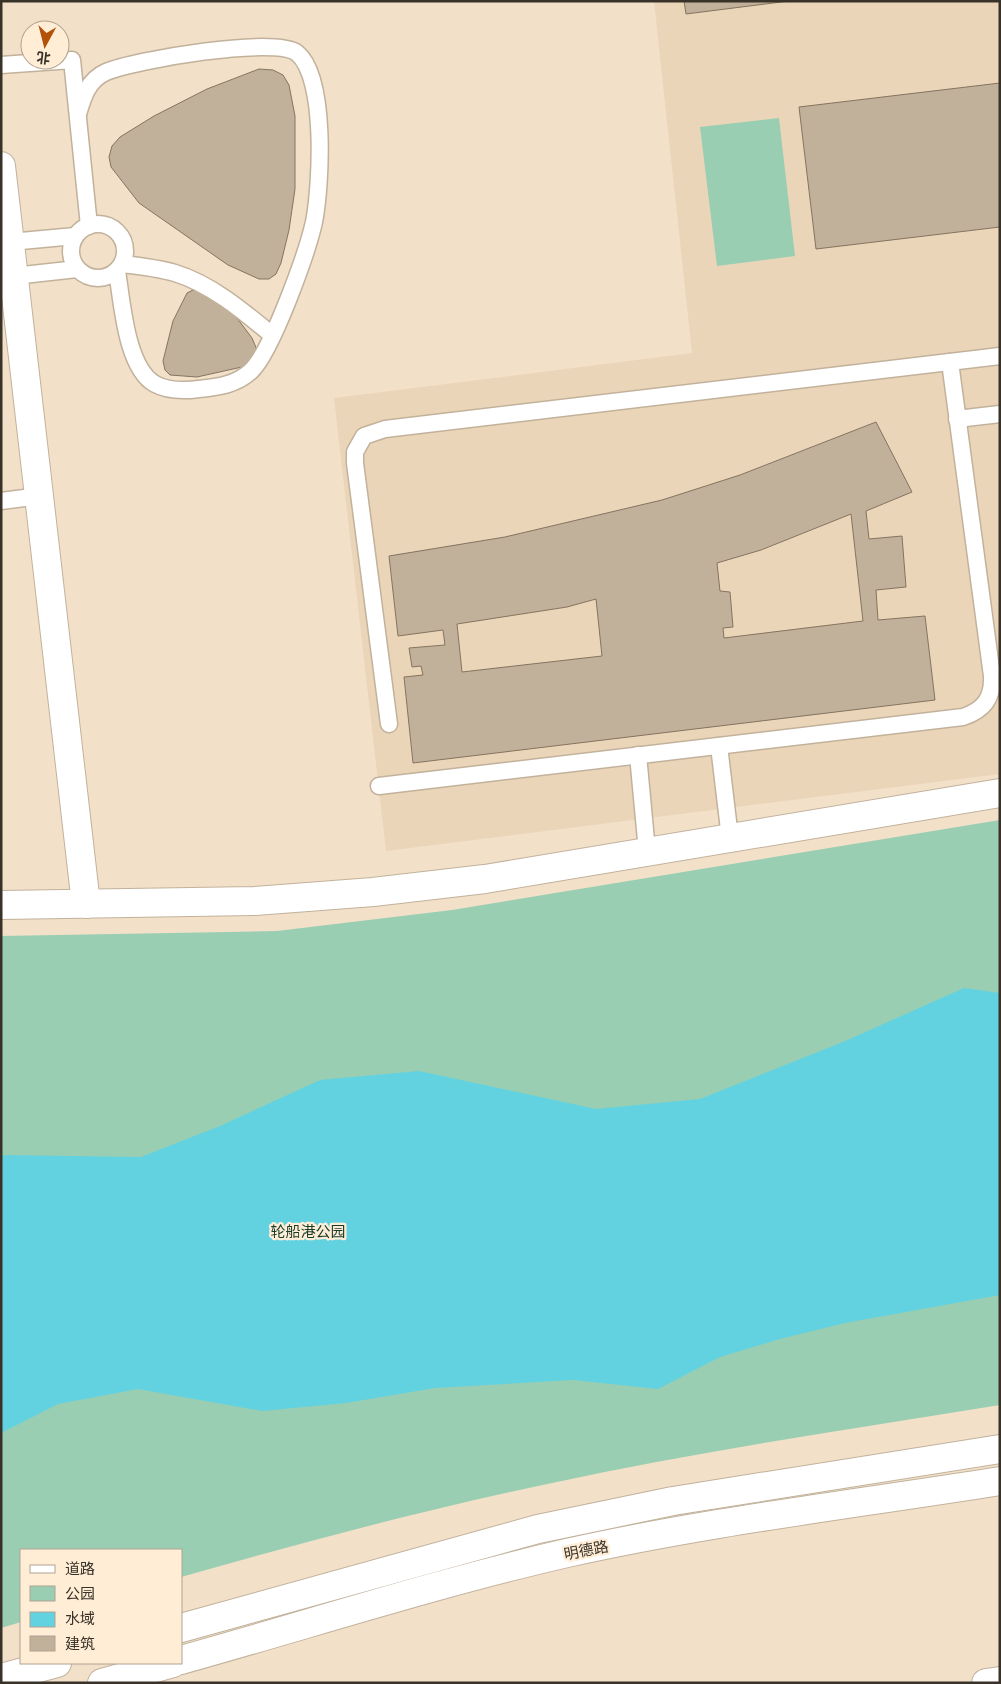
<svg xmlns="http://www.w3.org/2000/svg" width="1001" height="1684" viewBox="0 0 1001 1684" font-family="Montserrat,'Noto Sans SC',sans-serif">
<style>
.built{fill:#ebd5b8}
.green{fill:#99ceb3}
.water{fill:#63d2e0}
.building{fill:#c1b19b;stroke:#847460;fill-rule:evenodd}
.lines{fill:none;stroke-linecap:round;stroke-linejoin:round}
.service-casing{stroke:#c2b29c;stroke-width:19}
.minor-casing{stroke:#c2b29c;stroke-width:30}
.tertiary-casing{stroke:#c2b29c;stroke-width:30}
.secondary-casing{stroke:#c2b29c;stroke-width:30}
.service{stroke:#fff;stroke-width:16}
.minor{stroke:#fff;stroke-width:28}
.tertiary{stroke:#fff;stroke-width:28}
.secondary{stroke:#fff;stroke-width:28}
.labels{text-anchor:middle;dominant-baseline:central;stroke-width:4.5;stroke-linejoin:round;paint-order:stroke}
.park-label{font-size:15px;fill:#163c2b;stroke:#ffedd6}
.street-label{font-size:15px;fill:#393229;stroke:#ffedd6}
</style>
<rect width="100%" height="100%" fill="#f2e0c9"/>
<path class="built" d="M654,1H1000V774L386,851L334,398L692,353Z"/>
<g class="green">
<path d="M779,118L795,256L717,266L700,127Z"/>
<path d="M1000,820V1405C851,1429 700,1451 552,1483C427,1509 304,1542 181,1577V1550H21V1622L1,1628V936L277,931L452,910Z"/>
</g>
<path class="water" d="M964,988L1000,993V1295L845,1323L780,1339L720,1357L658,1389L573,1380L435,1388L346,1403L262,1411L138,1389L58,1404L1,1433V1155L141,1157L220,1126L320,1080L419,1071L596,1109L700,1099L843,1042Z"/>
<g class="building">
<path d="M684,1H789L686,14Z"/>
<path d="M259,69L273,70L283,75L289,85L295,116V189L289,230L281,263L276,274L269,279H259L228,265L139,203L111,167L109,157L112,146L120,137L154,116L207,89Z"/>
<path d="M1000,83V227L816,249L799,107Z"/>
<path d="M193,290L201,291L234,314L252,338L257,350L250,362L242,367L197,377L170,375L165,370L163,361L173,321L187,293Z"/>
<path d="M876,422L912,492L866,511L869,539L902,536L906,587L876,590L878,620L925,616L935,700L413,763L404,677L423,675L421,666L412,667L409,648L445,645L443,630L398,636L389,556L505,537L662,500L740,475ZM851,514L863,621L724,638L723,628L733,627L730,592L720,591L717,563L761,550ZM596,599L602,656L462,672L457,624L567,607Z"/>
</g>
<g class="lines">
<g class="service-casing">
<g id="service">
<path d="M1,65L72,60L89,226"/>
<path d="M78,114C83,97 88,80 106,72C134,60 275,36 297,53C327,77 321,186 314,222C307,253 272,351 251,371C236,385 218,387 199,389C184,391 168,391 155,384C126,368 122,301 117,271"/>
<circle cx="98" cy="251" r="27"/>
<path d="M10,242L75,236"/>
<path d="M122,264C140,266 158,268 175,273C211,284 243,311 272,335"/>
<path d="M14,276L77,269"/>
<path d="M957,419L1000,414"/>
<path d="M1,501L40,496"/>
<path d="M389,724L355,463V452L364,436L385,429L1000,356"/>
<path d="M719,746L730,838"/>
<path d="M638,755L647,851"/>
<path d="M379,786L963,717C984,710 993,698 992,676L950,362"/>
</g>
</g>
<g class="minor-casing">
<path id="minor" d="M986,1683L1000,1681"/>
</g>
<g class="tertiary-casing">
<g id="tertiary">
<path d="M1,166L86,904"/>
<path d="M1,905L255,901L373,892L485,879L1000,793"/>
</g>
</g>
<g class="secondary-casing">
<g id="secondary">
<path d="M181,1628L538,1529L673,1501L1000,1449"/>
<path d="M181,1660C310,1624 437,1583 567,1553C710,1521 856,1504 1000,1481"/>
<path d="M1,1678L57,1663"/>
<path d="M102,1683L173,1663"/>
</g>
</g>
<use href="#service" class="service"/>
<use href="#minor" class="minor"/>
<use href="#tertiary" class="tertiary"/>
<use href="#secondary" class="secondary"/>
</g>
<g class="labels">
<g class="park-label">
<text x="308" y="1231">轮船港公园</text>
</g>
<g class="street-label">
<text transform="translate(586 1550) rotate(-11)">明德路</text>
</g>
</g>
<rect width="1001" height="1684" fill="none" stroke="#393229" stroke-width="5"/>
<rect x="20" y="1549" width="162" height="115" fill="#ffedd6" stroke="#b0a291"/>
<rect x="30" y="1565" width="25" height="8" fill="#ffffff" stroke="#b0a291"/>
<text x="65" y="1574" font-size="15" fill="#393229">道路</text>
<rect x="30" y="1586" width="25" height="15" fill="#99ceb3" stroke="#b0a291"/>
<text x="65" y="1599" font-size="15" fill="#393229">公园</text>
<rect x="30" y="1612" width="25" height="15" fill="#63d2e0" stroke="#b0a291"/>
<text x="65" y="1624" font-size="15" fill="#393229">水域</text>
<rect x="30" y="1636" width="25" height="15" fill="#c1b19b" stroke="#b0a291"/>
<text x="65" y="1649" font-size="15" fill="#393229">建筑</text>
<g transform="translate(45 45) rotate(187)"><circle r="24" fill="#ffedd6" stroke="#b0a291"/>
<path d="M0-4L9 19L0 12L-9 19Z" fill="#b25209"/>
<text y="-8" font-size="14" font-weight="bold" text-anchor="middle" fill="#393229">北</text>
</g>
</svg>
